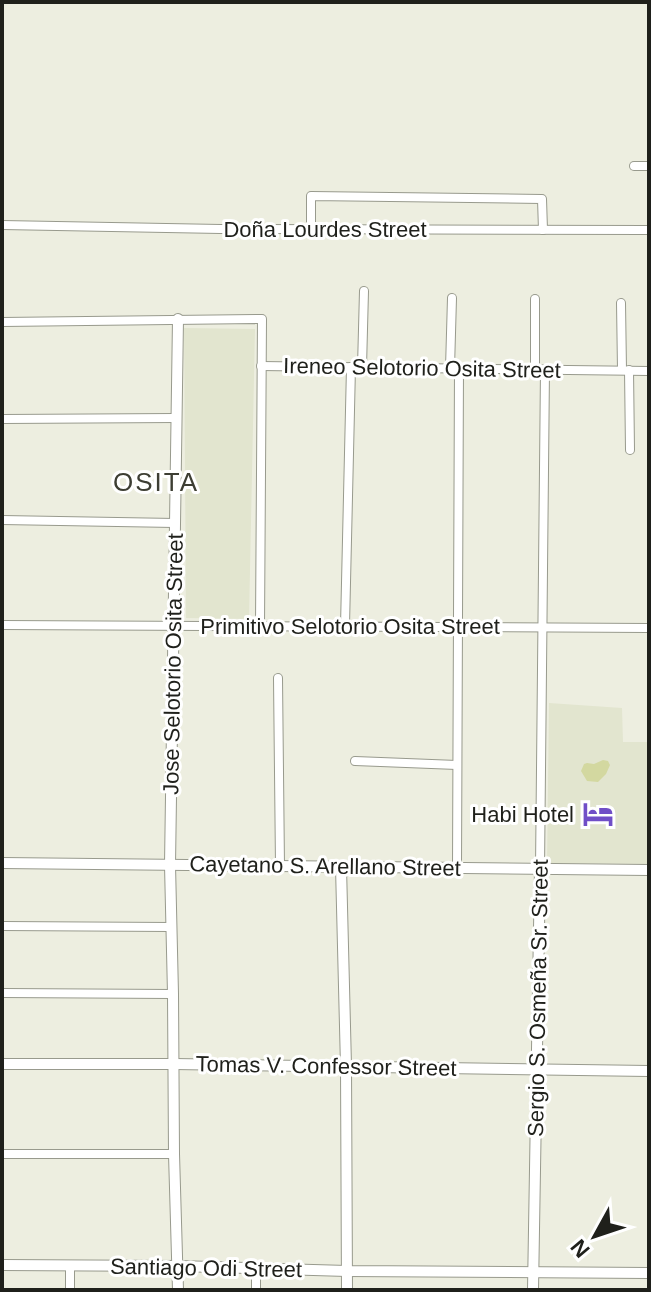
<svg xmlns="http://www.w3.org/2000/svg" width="651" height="1292" viewBox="0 0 651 1292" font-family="Arial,sans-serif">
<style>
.built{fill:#e2e5cf}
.water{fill:#d3d8a0}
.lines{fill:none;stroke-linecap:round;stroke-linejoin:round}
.minor-casing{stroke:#989a8d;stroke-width:10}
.tertiary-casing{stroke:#989a8d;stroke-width:12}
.minor{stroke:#fff;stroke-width:8}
.tertiary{stroke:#fff;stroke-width:10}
.labels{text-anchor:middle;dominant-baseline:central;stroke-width:6;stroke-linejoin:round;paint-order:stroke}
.street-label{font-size:22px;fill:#1f201b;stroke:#fff}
.poi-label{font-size:22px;fill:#1f201b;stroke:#fff;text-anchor:end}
.quarter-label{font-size:26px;letter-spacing:2px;fill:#3d3e33;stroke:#fff}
</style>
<rect width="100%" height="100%" fill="#edeee0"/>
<g class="built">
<path d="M184,328L255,329L249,619L186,618Z"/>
<path d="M549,703L622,708L623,742H649V864L547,863Z"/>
</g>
<path class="water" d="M603,760L608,761L610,765L606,774L598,782L587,781L581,771L584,764L587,763L594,764Z"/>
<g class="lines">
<g class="minor-casing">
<g id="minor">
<path d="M634,166H649"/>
<path d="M2,225L221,229L649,230"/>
<path d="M311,228V196L542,199L543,230"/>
<path d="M621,303L622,370"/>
<path d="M2,322L262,319L260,625"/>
<path d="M261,366L649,371"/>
<path d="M362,367L364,291"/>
<path d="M450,368L452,298"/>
<path d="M535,369V299"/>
<path d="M629,370L630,450"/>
<path d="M2,419L176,418"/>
<path d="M2,520L175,523"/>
<path d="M2,625L649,628"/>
<path d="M345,626L351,367"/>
<path d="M278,678L280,866"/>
<path d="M355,761L457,765"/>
<path d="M457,868L459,368"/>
<path d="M540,869L545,369"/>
<path d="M2,926L171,927"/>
<path d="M2,993L173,994"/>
<path d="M2,1154H174"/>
<path d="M256,1269V1290"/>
<path d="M70,1290V1266"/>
</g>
</g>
<g class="tertiary-casing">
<g id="tertiary">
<path d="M178,319L170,865L173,994L174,1154L178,1290"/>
<path d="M2,863L649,870"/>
<path d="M341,867L346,1066L347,1290"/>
<path d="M2,1064H174L649,1071"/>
<path d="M2,1265L178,1266L347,1271L649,1273"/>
<path d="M533,1290L540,869"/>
</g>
</g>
<use href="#minor" class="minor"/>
<use href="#tertiary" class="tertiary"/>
</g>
<defs>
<g id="hotel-bare" transform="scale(2.4)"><path d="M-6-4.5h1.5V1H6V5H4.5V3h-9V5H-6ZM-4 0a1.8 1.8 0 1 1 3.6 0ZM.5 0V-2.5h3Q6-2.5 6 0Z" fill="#704ec7" stroke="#fff" stroke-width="2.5" paint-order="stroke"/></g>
</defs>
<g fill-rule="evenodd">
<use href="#hotel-bare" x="598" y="814"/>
</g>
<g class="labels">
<g class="street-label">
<text x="325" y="229">Doña Lourdes Street</text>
<text transform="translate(422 368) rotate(1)">Ireneo Selotorio Osita Street</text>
<text x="350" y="626">Primitivo Selotorio Osita Street</text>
<text transform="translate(173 664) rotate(-89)">Jose Selotorio Osita Street</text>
<text transform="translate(325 866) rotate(1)">Cayetano S. Arellano Street</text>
<text transform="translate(538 998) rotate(-89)">Sergio S. Osmeña Sr. Street</text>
<text transform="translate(326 1066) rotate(1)">Tomas V. Confessor Street</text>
<text transform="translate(206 1268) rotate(1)">Santiago Odi Street</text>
</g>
<g class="poi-label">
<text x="574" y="814">Habi Hotel</text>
</g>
<g class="quarter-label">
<text x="156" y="482">OSITA</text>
</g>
</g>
<rect width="651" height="1292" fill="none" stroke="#1f201b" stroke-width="8"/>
<g transform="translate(595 1236) rotate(230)" stroke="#ffffff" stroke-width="6" paint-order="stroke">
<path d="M0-6L14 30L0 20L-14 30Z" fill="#1f201b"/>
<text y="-12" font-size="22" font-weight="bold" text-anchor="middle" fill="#1f201b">N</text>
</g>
</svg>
